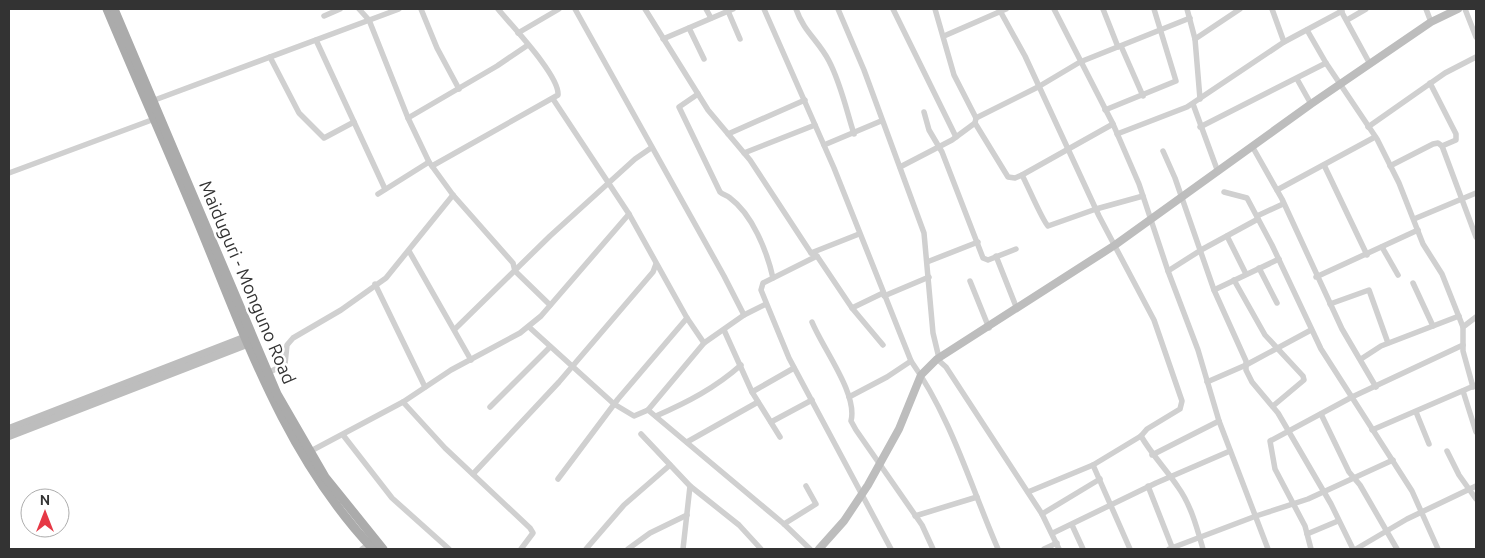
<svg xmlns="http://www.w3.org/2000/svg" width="1485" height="558" viewBox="0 0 1485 558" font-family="Ubuntu,sans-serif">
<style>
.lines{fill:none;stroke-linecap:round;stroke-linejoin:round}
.street{stroke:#d0d0d0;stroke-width:5.5}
.secondary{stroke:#bdbdbd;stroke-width:8}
.primary{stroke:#ababab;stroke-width:9}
.labels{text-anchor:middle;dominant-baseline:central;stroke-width:5;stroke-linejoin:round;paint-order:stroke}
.street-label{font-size:18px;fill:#333;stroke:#fff}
</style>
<rect width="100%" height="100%" fill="#fff"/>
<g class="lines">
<g class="street">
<path d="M359,9L369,20L408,118L429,162L453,195L513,263L515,271L550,305"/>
<path d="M421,9L437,48L459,89"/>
<path d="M575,9L724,276L744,315"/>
<path d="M645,9L708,110L750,160L811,253L817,256L852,308L883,345"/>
<path d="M706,9L711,18"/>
<path d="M764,9L834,168L911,361C951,417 971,487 998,549"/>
<path d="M796,9C804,32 818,40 829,61C841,84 846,109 854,134"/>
<path d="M838,9L864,70L924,233L933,333L939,358"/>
<path d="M893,9L956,137"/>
<path d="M935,9L954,75L976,118L975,123L1008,177L1015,178L1022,175L1113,124"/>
<path d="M999,9L1025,56L1099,216L1154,320L1182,401L1180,409L1147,429L1141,436L1093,465L1028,492"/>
<path d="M1054,9L1113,124L1139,184L1168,271L1198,350L1219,421L1268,549"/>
<path d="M1103,9L1118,47"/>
<path d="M1187,9L1195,39L1200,99"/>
<path d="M1272,9L1284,42"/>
<path d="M1340,9L1370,64"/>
<path d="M1426,9L1431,22"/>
<path d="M1465,9L1476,37"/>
<path d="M728,11L740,39"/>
<path d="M324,16L340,9"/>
<path d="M1347,20L1366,9"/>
<path d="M689,28L704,59"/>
<path d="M1307,30L1326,63L1377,139L1399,183L1423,244L1442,274L1463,327"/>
<path d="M518,33L559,9"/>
<path d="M944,36L1006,9"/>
<path d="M663,39L733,9"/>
<path d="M1195,39L1240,9"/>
<path d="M316,40L385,189"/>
<path d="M1121,46L1143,96"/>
<path d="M270,57L299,113L324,138L354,122"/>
<path d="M1297,79L1311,104"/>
<path d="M1430,83L1456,134V140L1442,146L1476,237"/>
<path d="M698,94L679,107L720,192C723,195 727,195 730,198C752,214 767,251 773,278"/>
<path d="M553,99L629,214L687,318L704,343"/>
<path d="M152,101L399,9"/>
<path d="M1193,104L1218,172"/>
<path d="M1105,110L1176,81L1154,9"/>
<path d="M924,112L929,130L942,152L983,258L988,260L1016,249"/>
<path d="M408,118L497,66L528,45"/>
<path d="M976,118L1038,87L1080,62L1190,18"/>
<path d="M1200,127L1326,63"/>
<path d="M1368,127L1445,73L1476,57"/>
<path d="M728,134L805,100"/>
<path d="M1117,134L1187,107L1284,42L1342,11"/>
<path d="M824,145L881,121"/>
<path d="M1252,146L1282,199L1342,329L1376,387"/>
<path d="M1163,151L1175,178L1214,290L1246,361V370L1252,382L1278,413L1331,504L1353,549"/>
<path d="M744,153L815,125"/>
<path d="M1324,165L1367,255"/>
<path d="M432,166L558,95C560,76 511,25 498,9"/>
<path d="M1390,166L1433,144L1438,143L1442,146"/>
<path d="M900,167L952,140L975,123"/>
<path d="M9,173L157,118"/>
<path d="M1022,175C1027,184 1043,222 1048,226L1096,209L1143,196"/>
<path d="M1277,190L1375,137"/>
<path d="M1224,192L1247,198L1272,245L1321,349L1412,491L1438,549"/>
<path d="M378,194L429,162"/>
<path d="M1257,216L1283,204"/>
<path d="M1414,219L1476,193"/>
<path d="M1227,236L1246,274"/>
<path d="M1382,247L1398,275"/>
<path d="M409,251L471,360"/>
<path d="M811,253L859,234"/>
<path d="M817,256L763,283L761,290L789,358L891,549"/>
<path d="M996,256L1017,309"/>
<path d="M927,262L978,242"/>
<path d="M1259,268L1277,303"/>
<path d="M1168,271L1201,250L1258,219"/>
<path d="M1316,277L1418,230"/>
<path d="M1234,280L1265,335L1303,376L1304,380L1273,406"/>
<path d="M970,281L989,328"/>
<path d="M1413,283L1433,326"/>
<path d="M375,284L425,387"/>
<path d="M1214,290L1279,259"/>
<path d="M884,296L929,277"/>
<path d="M1330,304L1369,290L1388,343"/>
<path d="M852,308L883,293"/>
<path d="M812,322C823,349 858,394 851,421L856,430L922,525L933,549"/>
<path d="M529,327L614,404L634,416L648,410L704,343L744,315L766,304"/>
<path d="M455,329L550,236L635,159L651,148"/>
<path d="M724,330L752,392L780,437"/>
<path d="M937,359L946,367L1042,514L1059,549"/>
<path d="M1361,359L1381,346L1459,316"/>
<path d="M268,373L285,364L287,345L293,338L341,310L386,278L453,195"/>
<path d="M1207,382L1246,365L1311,330"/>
<path d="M1473,387L1463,351V327L1476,317"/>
<path d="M1463,391L1476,432"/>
<path d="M752,392L794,368"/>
<path d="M849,397L887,377L911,361"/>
<path d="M403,402L445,448L530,528L533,533L521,549"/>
<path d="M490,407L550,347"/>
<path d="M648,410L784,524L810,549"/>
<path d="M1416,412L1429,444"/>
<path d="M1321,414L1349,472L1360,485L1397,549"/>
<path d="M656,416C688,402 715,388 741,365"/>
<path d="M771,422L812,400"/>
<path d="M1372,430L1476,385"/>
<path d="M641,434L690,486L739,525L761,549"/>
<path d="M343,435L392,498L449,549"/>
<path d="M1141,436C1152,455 1166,469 1178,487C1191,505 1197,528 1203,549"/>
<path d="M687,442L758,402"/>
<path d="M1447,451L1459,475L1476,499"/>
<path d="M309,452L403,402L451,370L520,333L541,316L629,214"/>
<path d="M1152,455L1219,421"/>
<path d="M1093,465L1130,549"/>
<path d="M473,474L559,382L653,272L656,264"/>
<path d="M558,479L618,399L687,318"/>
<path d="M1148,486L1172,547"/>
<path d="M1042,514L1100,479"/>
<path d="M915,516L977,497"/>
<path d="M784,524L816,504L806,486"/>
<path d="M1072,525L1083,549"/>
<path d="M1053,533L1156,483L1230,451"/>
<path d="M1307,534L1338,521"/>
<path d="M362,549L369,544"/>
<path d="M586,549L624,505L670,465"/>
<path d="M628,549L650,533L687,515"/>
<path d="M683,549L690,486"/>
<path d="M1044,549L1057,543"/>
<path d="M1169,549L1256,516L1308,499L1393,460"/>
<path d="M1311,549L1305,526L1275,469L1270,441L1352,397L1463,345"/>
<path d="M1356,549L1407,519L1476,486"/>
</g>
<g class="secondary">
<path d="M9,429L249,336"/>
<path d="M9,436L252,342"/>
<path d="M819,549L844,521L868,485L899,429L921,375L937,359L1115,245L1311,104L1431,22L1458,9"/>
</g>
<g class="primary">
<path d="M107,9C138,83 171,157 202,232C248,344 288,459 373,549"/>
<path d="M114,9L277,394L325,477L383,549"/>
</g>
</g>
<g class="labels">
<g class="street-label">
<text transform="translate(248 282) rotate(67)">Maiduguri - Monguno Road</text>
</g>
</g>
<rect width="1485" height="558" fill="none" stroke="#333333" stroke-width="20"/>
<g transform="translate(45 513)"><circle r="24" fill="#ffffff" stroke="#adadad"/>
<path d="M0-4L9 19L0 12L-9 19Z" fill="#e63946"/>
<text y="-8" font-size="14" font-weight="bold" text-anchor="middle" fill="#333333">N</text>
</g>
</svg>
